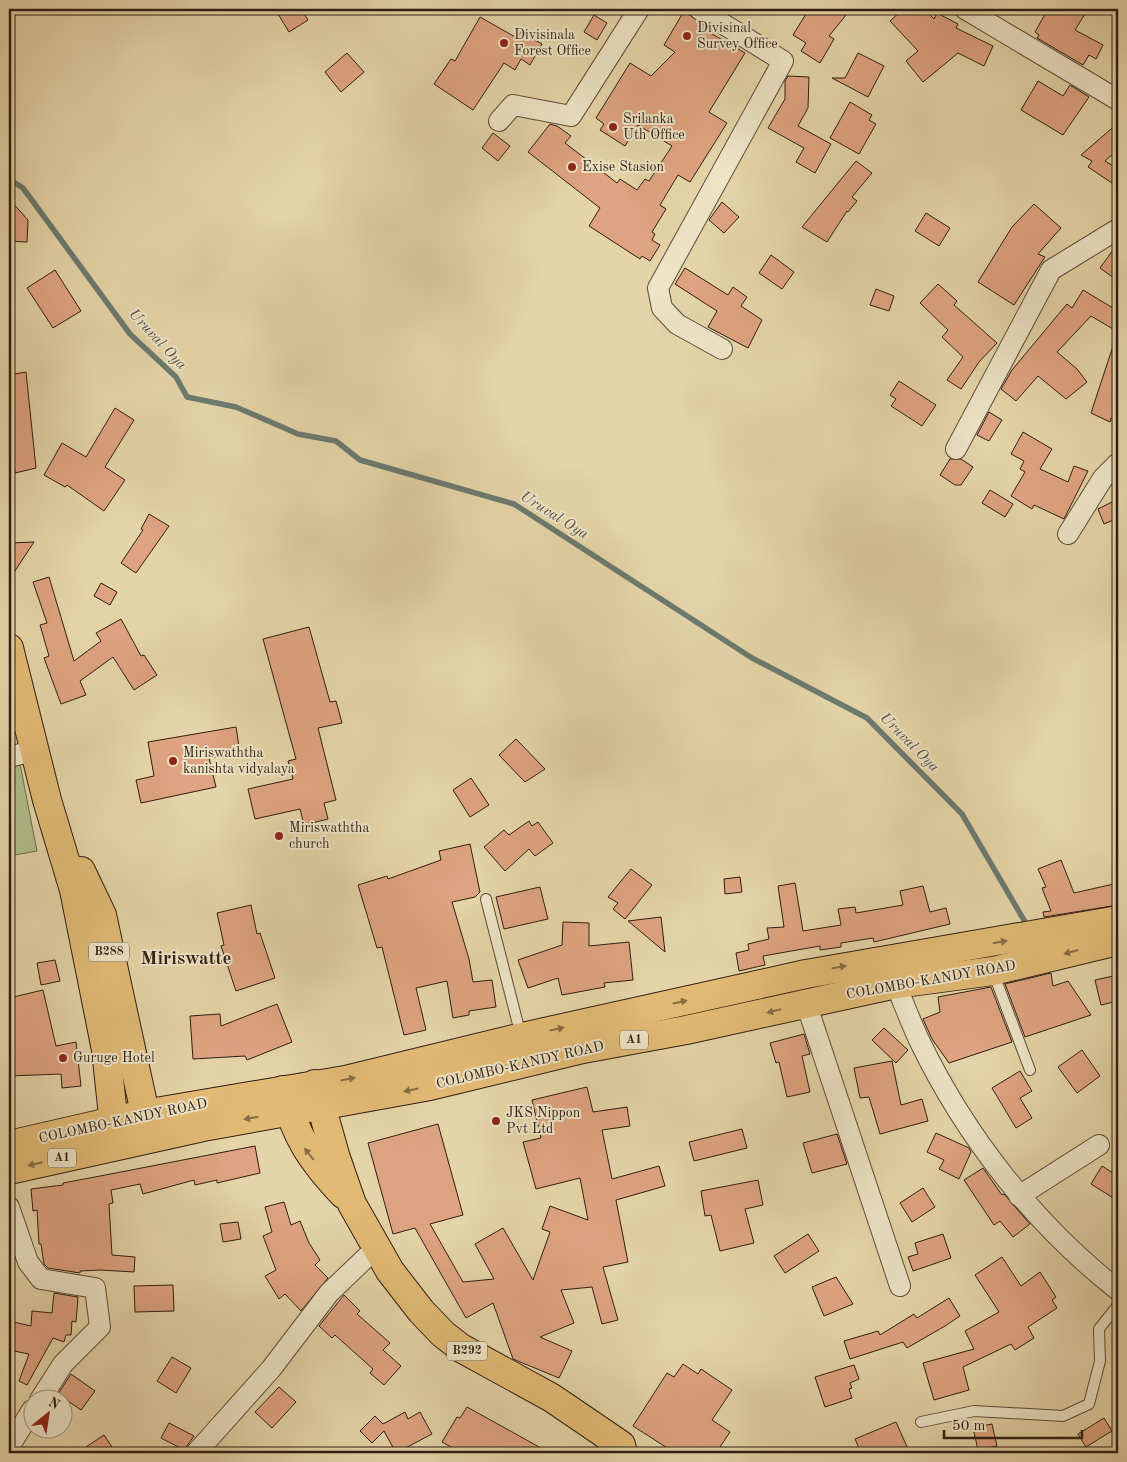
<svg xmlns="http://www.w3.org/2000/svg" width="1127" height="1462" viewBox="0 0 1127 1462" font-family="'Old Standard TT',serif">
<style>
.green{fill:#afbe8c;stroke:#6f6e50}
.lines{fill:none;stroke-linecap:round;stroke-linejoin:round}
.stream{stroke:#6c7a6f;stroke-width:5.5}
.building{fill:#dea380;stroke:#2f1e13}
.service-casing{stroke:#5c4c38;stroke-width:12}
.minor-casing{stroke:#5c4c38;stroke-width:22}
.primary-casing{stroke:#2f1e13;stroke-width:30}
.trunk-casing{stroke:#2f1e13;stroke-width:30}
.service{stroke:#ede3c6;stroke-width:10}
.minor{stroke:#ede3c6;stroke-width:20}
.primary{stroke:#e2ba74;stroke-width:28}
.trunk{stroke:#e2ba74;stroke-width:28}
.oneway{fill:#886c44}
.poi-dot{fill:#8f2418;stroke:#ede3c6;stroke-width:2}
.labels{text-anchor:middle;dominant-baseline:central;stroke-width:4;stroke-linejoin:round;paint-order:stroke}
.shield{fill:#ede3c6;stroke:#685949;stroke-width:1}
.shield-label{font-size:12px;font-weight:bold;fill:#2f1e13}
.poi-label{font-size:14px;fill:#2f1e13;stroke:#ede3c6;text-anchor:start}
.street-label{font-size:14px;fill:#2f1e13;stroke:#ede3c6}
.water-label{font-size:15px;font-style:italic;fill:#4e4c41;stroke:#ede3c6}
.district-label{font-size:19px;font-weight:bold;fill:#2f1e13;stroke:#ede3c6}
</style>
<rect width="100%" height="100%" fill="#e4d4a7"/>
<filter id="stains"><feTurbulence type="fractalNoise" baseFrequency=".004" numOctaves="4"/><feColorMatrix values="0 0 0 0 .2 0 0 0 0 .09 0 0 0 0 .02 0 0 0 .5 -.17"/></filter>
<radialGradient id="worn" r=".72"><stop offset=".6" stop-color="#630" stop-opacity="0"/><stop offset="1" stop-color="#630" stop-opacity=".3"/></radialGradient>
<path class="green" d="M20,764L37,851L9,856V767Z"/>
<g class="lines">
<path class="stream" d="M9,179L23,188L130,334L176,377L187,397L236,407L298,434L336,441L360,460L514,504L752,658L867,718L962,814L1028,927"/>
</g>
<g class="building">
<path d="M275,9H301L308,20L289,32Z"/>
<path d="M809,9H851L829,36L834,39L820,63L801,51L806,43L793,35Z"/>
<path d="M903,9H924L934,19L937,13L958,24L956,28L993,46L984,66L958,53L923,82L906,61L918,51L890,21Z"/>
<path d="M1048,9H1088L1075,30L1103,45L1096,59L1089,55L1083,65L1037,38L1039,35L1035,32Z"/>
<path d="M684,11L708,28L707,31L745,53L709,112L727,123L690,182L678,175L660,205L666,209L652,232L655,234L652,240L660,245L650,261L642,256L640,259L589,226L600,208L528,152L550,124L557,126L571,136L565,143L617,183L620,179L637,190L645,179L649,181L672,146L638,125L625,146L600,130L604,124L596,118L630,63L651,76L675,52L664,45Z"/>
<path d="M594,15L607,23L597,40L584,32Z"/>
<path d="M480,17L517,38L521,32L542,44L530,65L521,59L515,70L504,63L473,110L434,84L451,59L455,61Z"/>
<path d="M347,53L364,72L341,92L325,72Z"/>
<path d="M858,53L884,66L868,97L832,78H845Z"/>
<path d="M788,76L809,77L808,108L798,126L831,144L815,173L796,162L804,148L768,128L785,99V81Z"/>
<path d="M1038,81L1063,96L1070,85L1089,97L1063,135L1021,110Z"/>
<path d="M850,102L872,115L869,120L876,124L859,154L830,138Z"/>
<path d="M1118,123V149L1105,161L1118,169V187L1088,167L1092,161L1081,155Z"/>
<path d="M493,133L510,146L498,161L482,148Z"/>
<path d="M856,161L872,173L852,197L857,201L848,212L847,211L827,242L802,227Z"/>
<path d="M9,199L28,220L27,242L9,241Z"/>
<path d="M722,202L739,217L724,233L709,220Z"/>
<path d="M1034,204L1061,228L1038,254L1045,257L1014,305L978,282L1012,227Z"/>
<path d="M926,213L950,228L939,246L915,231Z"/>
<path d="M1118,243V281L1100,268Z"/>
<path d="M771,255L794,272L782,289L759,273Z"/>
<path d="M685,268L728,295L733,287L747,297L741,306L762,320L748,348L708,327L717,311L675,284Z"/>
<path d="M55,270L81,311L53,328L27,288Z"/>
<path d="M938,284L957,301L954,305L997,343L979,362L961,389L947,380L963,357L942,337L948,330L920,303Z"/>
<path d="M876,289L894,296L889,311L870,305Z"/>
<path d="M1083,290L1118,311V332L1091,316L1057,352L1077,369L1087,382L1066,399L1038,376L1016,401L1001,389L1012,370L1067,304L1072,308Z"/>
<path d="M1115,340H1118V421L1111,418L1110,422L1091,413Z"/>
<path d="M26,372L36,468L15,473L14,463H9V375Z"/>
<path d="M899,381L936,405L922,426L891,406L896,399L890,395Z"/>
<path d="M115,408L134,420L105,467L125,480L104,511L67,485L65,487L44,475L62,443L86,457Z"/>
<path d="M989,412L1002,420L989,441L977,435Z"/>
<path d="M1023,432L1052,449L1040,469L1068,482L1074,466L1088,471L1064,519L1034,505L1032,509L1011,496L1025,472L1020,469L1024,461L1011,454Z"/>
<path d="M950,459H961L973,467L961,485H955L940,475Z"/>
<path d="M990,490L1013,504L1005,517L982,503Z"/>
<path d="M1118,499V518L1104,524L1098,509Z"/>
<path d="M149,514L169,526L136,573L121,563L143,530L141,529Z"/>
<path d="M34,542L9,580V543Z"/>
<path d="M49,577L74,661L101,641L96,633L121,619L141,656L144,655L157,675L134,690L113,657L80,681L86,695L61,704L44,658L49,656L40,625L47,623L33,582Z"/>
<path d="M101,583L117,592L110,605L94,596Z"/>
<path d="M309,627L330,702L336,701L342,723L318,728L336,800L324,803L328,819L304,825L300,809L255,819L248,789L293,779L288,761L296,759L263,639Z"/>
<path d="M236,727L240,753L209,758L216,787L141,803L136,780L154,776L148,742Z"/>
<path d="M516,739L545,769L525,782L499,755Z"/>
<path d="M471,778L489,805L470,817L453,790Z"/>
<path d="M529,821L532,826L538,822L553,843L535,856L529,849L505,871L484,847L504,830L509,835Z"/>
<path d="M470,844L480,892L475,897L452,902L469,959L473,982L492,980L496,1007L469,1011V1015L453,1018L447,981L416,988L426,1030L404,1035L382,947L377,948L358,885L387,876L388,879L441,860L439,851Z"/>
<path d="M1061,860L1074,893L1118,883V905L1044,917L1043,912L1051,911L1042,888L1046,887L1038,869Z"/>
<path d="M631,869L652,885L625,919L613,909L618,903L608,897Z"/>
<path d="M740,877L742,892L725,894L724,879Z"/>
<path d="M795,883L803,931L841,925L838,909L855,907L856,913L903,905L900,891L923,886L930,912L946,908L950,924L874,942L873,938L841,943V947L820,950V946L763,956L765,965L739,971L736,953L749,950L748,944L769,939L767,928L784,927L778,886Z"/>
<path d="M540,887L548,919L504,929L496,897Z"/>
<path d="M251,905L257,934L260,933L275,978L236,991L221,946L224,945L217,913Z"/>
<path d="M661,917L665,952L628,921Z"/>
<path d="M563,922L589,923V946L629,942L633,980L604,983L605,987L562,995L558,978L528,988L518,960L562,945Z"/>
<path d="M55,960L60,981L41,985L37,963Z"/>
<path d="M1051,973L1053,986L1068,981L1091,1015L1025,1037L1005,984Z"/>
<path d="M1118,975V1001L1101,1005L1095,980Z"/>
<path d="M991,987L1012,1042L949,1063L932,1039L923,1019L940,1012L938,997Z"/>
<path d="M43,990L56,1046L76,1042L81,1086L62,1088L61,1074L9,1076V1032L14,1031L9,998Z"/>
<path d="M277,1004L292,1042L247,1060L245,1056L193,1059L190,1016L220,1014L221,1026Z"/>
<path d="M884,1028L908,1050L896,1063L872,1040Z"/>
<path d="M804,1034L810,1054L802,1056L810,1092L787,1097L779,1062L776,1063L770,1043Z"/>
<path d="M1082,1050L1100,1076L1077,1093L1058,1067Z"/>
<path d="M892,1061L901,1105L922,1099L928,1121L880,1134L869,1097L860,1098L854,1068Z"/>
<path d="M1020,1071L1032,1091L1020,1098L1032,1118L1016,1128L992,1088Z"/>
<path d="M587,1087L593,1112L627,1107L630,1126L602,1130L612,1179L659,1166L665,1186L616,1200L628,1262L603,1267L618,1320L602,1324L592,1287L561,1290L574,1323L540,1337L572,1351L559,1378L513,1359L493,1303L466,1318L415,1228L393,1234L368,1143L438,1124L463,1215L430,1224L463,1282L494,1279L475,1244L503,1228L533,1280L550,1232L542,1229L550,1206L588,1220L580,1178L536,1189L523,1142L541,1138L532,1100Z"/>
<path d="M742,1129L747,1148L694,1161L689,1142Z"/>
<path d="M936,1133L969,1148L971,1152L959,1179L939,1169L944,1160L927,1152Z"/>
<path d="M837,1134L847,1164L812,1173L803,1143Z"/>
<path d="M255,1146L260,1173L217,1183V1180L195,1185L194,1180L143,1194L140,1184L111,1190L113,1203L109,1204L112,1255L135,1257L134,1272L100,1270L80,1271V1273L48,1268L44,1264L41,1244H39L37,1210L33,1211L31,1189L63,1185V1183L95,1177Z"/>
<path d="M1102,1166L1118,1176V1201L1091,1184Z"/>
<path d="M983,1168L1002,1195L1004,1194L1030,1224L1013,1237L1000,1221L994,1225L964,1180Z"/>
<path d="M758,1180L763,1205L745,1209L754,1243L720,1251L711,1215L705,1216L701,1191Z"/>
<path d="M923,1188L935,1207L912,1222L900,1203Z"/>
<path d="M284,1202L291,1225L300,1221L309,1243L320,1260L315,1265L328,1278L301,1311L285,1294L279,1299L265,1276L276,1270L263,1236L272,1232L265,1207Z"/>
<path d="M238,1222L241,1239L223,1242L220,1224Z"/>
<path d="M808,1234L819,1251L785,1273L774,1256Z"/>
<path d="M943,1234L951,1258L913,1271L908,1257L918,1254L915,1243Z"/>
<path d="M1002,1257L1021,1286L1040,1272L1056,1297L1052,1300L1057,1308L1028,1327L1034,1338L1015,1350L1011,1344L963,1367L969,1390L934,1400L923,1363L974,1349L965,1331L999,1312L975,1275Z"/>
<path d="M836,1277L853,1304L824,1316L812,1287Z"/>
<path d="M173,1285L174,1311L135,1312L134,1286Z"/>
<path d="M54,1293L78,1297L76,1322L72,1321L71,1335H66L64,1342L53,1338L27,1385L19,1381L29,1354L9,1350V1321L31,1326L32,1311L52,1313Z"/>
<path d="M344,1295L360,1311L357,1314L390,1343L383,1350L401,1366L384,1385L370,1373L373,1369L335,1335L332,1338L319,1326Z"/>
<path d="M949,1298L960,1316L945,1326L907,1348L903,1342L850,1359L844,1341L878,1331L880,1335L914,1314L917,1318Z"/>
<path d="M172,1357L191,1368L176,1393L157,1381Z"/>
<path d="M683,1364L698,1374L701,1369L732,1390L712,1420L730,1432L716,1453H675L633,1426L667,1373L674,1377Z"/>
<path d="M854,1365L859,1379L850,1383L852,1388L849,1389L852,1398L825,1407L815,1377Z"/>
<path d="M71,1374L95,1391L81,1410L58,1394Z"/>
<path d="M279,1387L296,1402L272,1428L255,1412Z"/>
<path d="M467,1407L550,1453H450L453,1448L442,1442L457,1417L460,1418Z"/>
<path d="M405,1412L408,1419L420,1412L432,1434L396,1453L384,1431L372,1443L360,1431L375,1416L383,1424Z"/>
<path d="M1104,1418L1112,1431L1086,1447L1078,1434Z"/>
<path d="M896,1422L908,1449L899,1453H861L855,1439Z"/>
<path d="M169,1423L194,1436L184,1450L161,1438Z"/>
<path d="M992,1424L997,1446L978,1450L973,1428Z"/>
<path d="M104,1435L116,1453H77Z"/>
</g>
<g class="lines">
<g class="service-casing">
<g id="service">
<path d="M486,899L521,1036"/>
<path d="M993,972L1030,1070"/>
<path d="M921,1422L974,1411L1063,1416L1089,1404L1100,1361L1099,1329L1118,1305"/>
</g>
</g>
<g class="minor-casing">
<g id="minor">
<path d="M699,9L783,61L658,288L662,308L677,324L722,349"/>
<path d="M965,9L1118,100"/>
<path d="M499,121L513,105L571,116L639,9"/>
<path d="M956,449L1051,270L1118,229"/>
<path d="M1068,534L1103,478L1118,463"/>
<path d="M9,757L36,750"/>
<path d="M890,972C901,995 909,1019 920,1042C966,1137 1035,1225 1118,1290"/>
<path d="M806,1003L900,1286"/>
<path d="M1019,1196L1099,1145"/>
<path d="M9,1207L28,1262L41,1279L95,1288L100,1327L63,1364L40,1400"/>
<path d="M9,1447L32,1410"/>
<path d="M196,1453L271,1369L329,1293L376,1248"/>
</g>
</g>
<g class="primary-casing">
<g id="primary">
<path d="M9,648L47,800L74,890L106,1050L116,1144"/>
<path d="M81,871L102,915L150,1136"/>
<path d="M315,1084L336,1158L352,1204L390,1271L421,1311L443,1334L461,1348L552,1398L621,1445L623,1453"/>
<path d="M283,1090C296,1137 310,1159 343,1194"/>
</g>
</g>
<g class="trunk-casing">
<g id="trunk">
<path d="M9,1145L144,1114L345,1080L522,1037L806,974L1118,920"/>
<path d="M9,1170L203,1127L430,1086L583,1049L686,1030L896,984L993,971L1118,941"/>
</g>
</g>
<use href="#service" class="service"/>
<use href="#minor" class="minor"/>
<use href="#primary" class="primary"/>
<use href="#trunk" class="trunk"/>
</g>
<defs><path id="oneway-solid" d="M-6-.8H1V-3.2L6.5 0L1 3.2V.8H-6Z" transform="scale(1.25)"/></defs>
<g class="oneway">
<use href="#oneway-solid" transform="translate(1000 942) rotate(-10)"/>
<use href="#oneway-solid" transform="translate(1071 952) rotate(165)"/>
<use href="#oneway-solid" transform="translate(839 967) rotate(-11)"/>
<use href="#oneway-solid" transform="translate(680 1002) rotate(-13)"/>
<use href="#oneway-solid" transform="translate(774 1011) rotate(166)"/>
<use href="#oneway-solid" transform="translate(557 1029) rotate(-12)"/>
<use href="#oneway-solid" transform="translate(348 1079) rotate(-11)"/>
<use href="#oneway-solid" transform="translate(411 1090) rotate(168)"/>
<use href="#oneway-solid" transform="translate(251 1118) rotate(170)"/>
<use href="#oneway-solid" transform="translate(309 1154) rotate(-128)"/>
<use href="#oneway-solid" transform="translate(35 1164) rotate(167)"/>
</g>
<g class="poi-dot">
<circle cx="687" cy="36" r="5"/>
<circle cx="504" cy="43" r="5"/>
<circle cx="613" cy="127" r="5"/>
<circle cx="572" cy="167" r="5"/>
<circle cx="173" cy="761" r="5"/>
<circle cx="279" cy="836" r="5"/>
<circle cx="63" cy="1058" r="5"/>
<circle cx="496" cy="1121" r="5"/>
</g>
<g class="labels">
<g class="shield">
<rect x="89" y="942.5" width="40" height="19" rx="4"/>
<rect x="620" y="1030.5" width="28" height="19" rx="4"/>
<rect x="48" y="1148.5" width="28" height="19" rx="4"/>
<rect x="447" y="1341.5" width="40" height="19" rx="4"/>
</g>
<g class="shield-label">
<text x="109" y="952">B288</text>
<text x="634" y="1040">A1</text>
<text x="62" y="1158">A1</text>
<text x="467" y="1351">B292</text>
</g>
<g class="poi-label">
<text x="697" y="28">Divisinal<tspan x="697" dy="16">Survey Office</tspan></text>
<text x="514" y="35">Divisinala<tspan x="514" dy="16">Forest Office</tspan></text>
<text x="623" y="119">Srilanka<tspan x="623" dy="16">Uth Office</tspan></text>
<text x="582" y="167">Exise Stasion</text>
<text x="183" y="753">Miriswaththa<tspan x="183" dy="16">kanishta vidyalaya</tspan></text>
<text x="289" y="828">Miriswaththa<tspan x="289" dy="16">church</tspan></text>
<text x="73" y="1058">Guruge Hotel</text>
<text x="506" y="1113">JKS Nippon<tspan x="506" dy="16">Pvt Ltd</tspan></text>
</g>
<g class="street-label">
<text transform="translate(931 980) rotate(-10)">COLOMBO-KANDY ROAD</text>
<text transform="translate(520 1065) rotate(-13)">COLOMBO-KANDY ROAD</text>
<text transform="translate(123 1121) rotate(-12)">COLOMBO-KANDY ROAD</text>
</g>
<g class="water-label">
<text transform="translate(157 340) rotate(47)">Uruval Oya</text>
<text transform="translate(554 516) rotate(32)">Uruval Oya</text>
<text transform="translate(909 743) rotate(45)">Uruval Oya</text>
</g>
<g class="district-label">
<text x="186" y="959">Miriswatte</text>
</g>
</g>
<rect width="1127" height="1462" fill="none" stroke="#e4d4a7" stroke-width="30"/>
<rect x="10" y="10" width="1107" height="1442" fill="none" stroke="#2f1e13" stroke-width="2.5"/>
<rect x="15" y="15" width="1097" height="1432" fill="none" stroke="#2f1e13"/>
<g transform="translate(48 1414) rotate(30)"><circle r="24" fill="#ede3c6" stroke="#a1947e"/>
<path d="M0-4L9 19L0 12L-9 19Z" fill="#8f2418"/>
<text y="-8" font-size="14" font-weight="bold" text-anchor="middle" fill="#2f1e13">N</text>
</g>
<path d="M944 1430v8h138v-8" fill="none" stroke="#2f1e13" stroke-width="2.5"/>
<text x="952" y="1430" font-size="15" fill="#2f1e13" stroke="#ede3c6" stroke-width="4" paint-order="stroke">50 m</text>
<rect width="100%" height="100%" filter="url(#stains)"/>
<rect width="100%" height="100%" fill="url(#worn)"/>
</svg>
